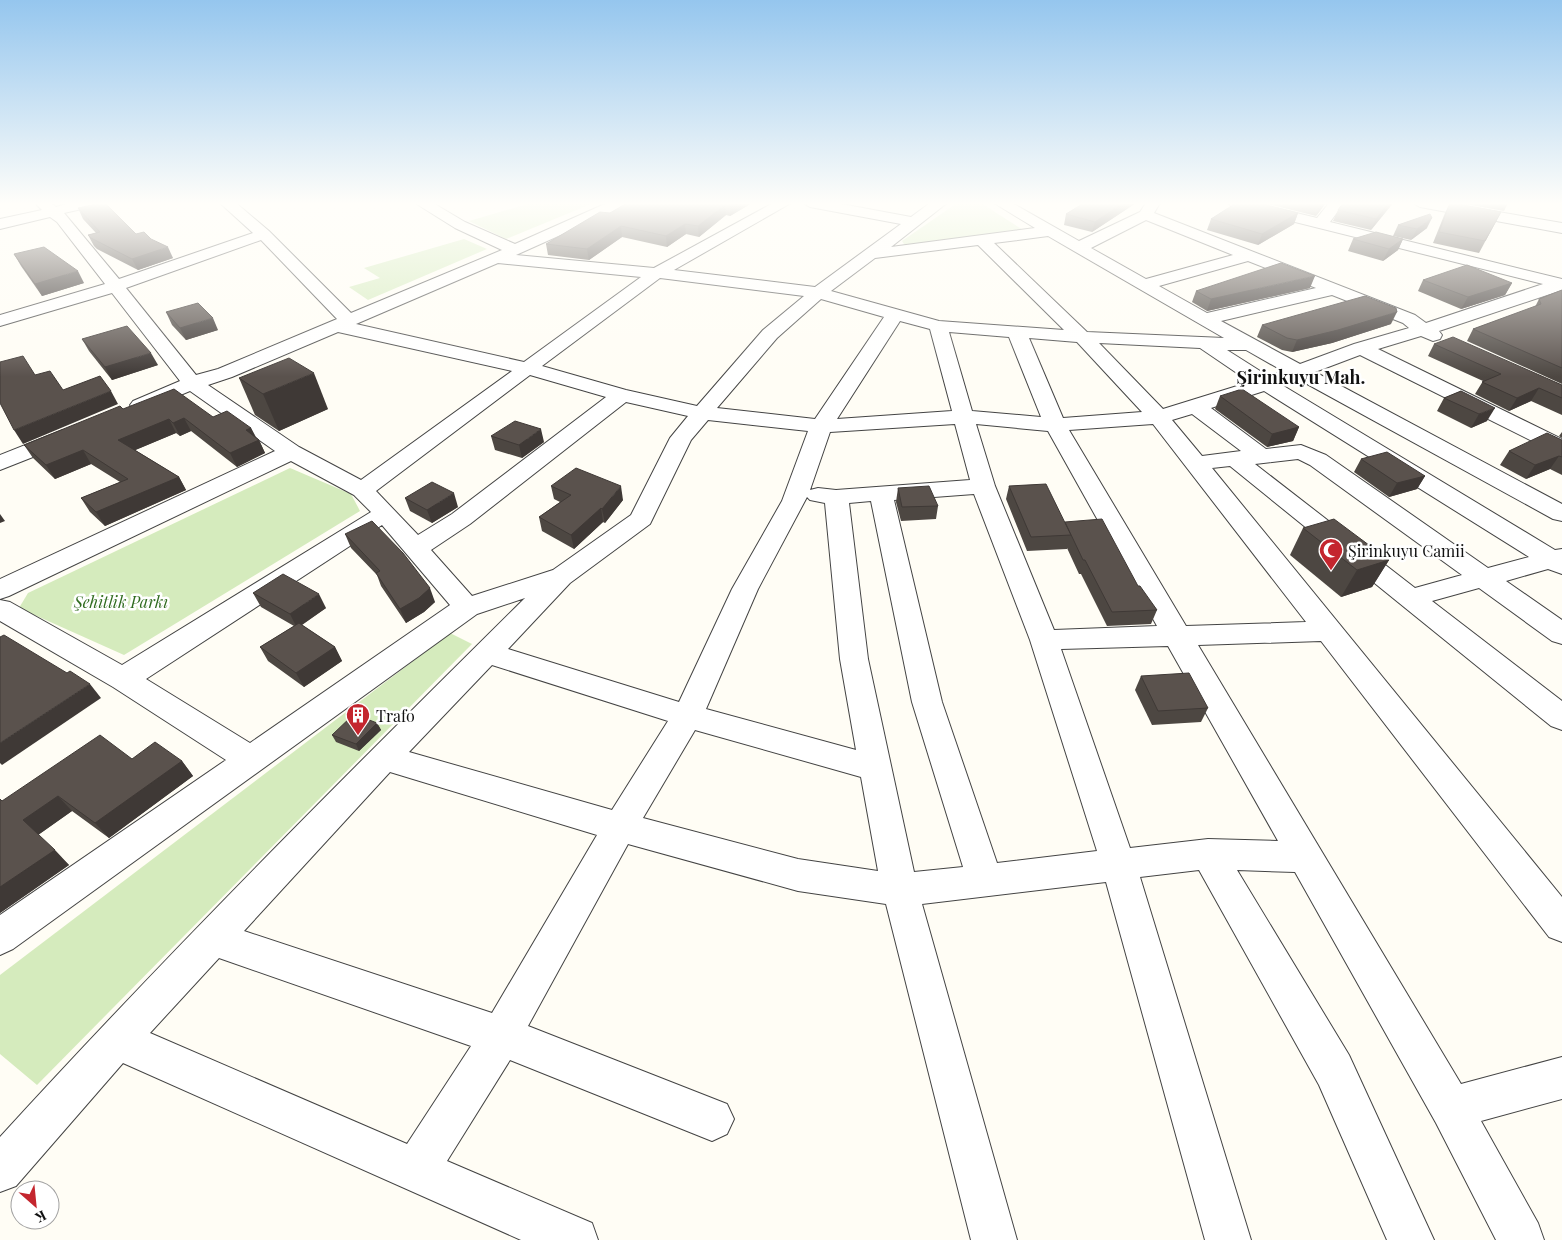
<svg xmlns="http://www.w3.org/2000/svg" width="1562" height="1240" viewBox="0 0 1562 1240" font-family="'Playfair Display',serif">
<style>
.green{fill:#d5ebbd}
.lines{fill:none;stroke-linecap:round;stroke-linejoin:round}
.minor-casing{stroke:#444;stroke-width:2}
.minor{fill:#fff;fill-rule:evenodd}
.wall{fill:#4d4742}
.shaded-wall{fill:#3f3936}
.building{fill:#5a524d;stroke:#3f3936}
.labels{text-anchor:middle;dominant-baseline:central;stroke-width:5;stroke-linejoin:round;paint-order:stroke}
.poi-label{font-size:16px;fill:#111;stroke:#fff;text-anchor:start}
.park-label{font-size:16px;font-style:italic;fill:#2f6b1f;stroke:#fff}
.far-district-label{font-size:18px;font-weight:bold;fill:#111;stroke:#fff}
</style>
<rect width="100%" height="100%" fill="#fffdf5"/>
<g class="green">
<path d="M531,203L591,204L506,239L469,221Z"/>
<path d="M957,203H981L1026,232L906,247L902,241Z"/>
<path d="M464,239L487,249L368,300L349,287L380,278L364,268Z"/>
<path d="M290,468L351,494L360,511L124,655L19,608L28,593Z"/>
<path d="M450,633L472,644L37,1085L0,1054V975Z"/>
</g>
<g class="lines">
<g class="minor-casing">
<g id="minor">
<path d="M35,203H51L56,207L70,203H97L95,206L64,213L119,279L253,233L220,203H236L269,231L351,313L502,250L455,228L415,203H433L465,222L515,244L607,203H627L625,206L516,255L654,268L773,203H791L674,270L815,287L901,224L810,207L803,203H836L911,217L930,203H947L891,247L1035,228L994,203H1012L1079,241L1140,212L1146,203H1160L1154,213L1415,315L1426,323L1543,284L1231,206L1229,203H1255L1317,218L1329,203H1344L1330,222L1562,279V290L1439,331L1442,335L1440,339L1433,341L1421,336L1378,349L1562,439V454L1554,452L1360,355L1315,372L1562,504V521L1553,519L1298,379L1282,385L1555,550L1562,549V574L1548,569L1506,581L1562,620V644L1552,641L1479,588L1432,601L1562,701V730L1551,726L1230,466L1212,468L1562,897V942L1549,937L1321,641L1198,645L1461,1084L1562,1057V1099L1481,1121L1538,1223L1544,1240H1496L1436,1123L1295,872L1237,870L1349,1055L1434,1240H1387L1319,1085L1199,870L1140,877L1251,1240H1205L1106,882L922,904L1017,1240H971L886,904L798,891L628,844L528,1026L727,1104L734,1119L727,1134L712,1141L510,1060L447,1161L592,1223L598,1240H521L123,1063L16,1186L0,1192V1137C169,952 347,774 525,598L477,614L13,949L0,955V915L226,760L113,687L0,621V600L10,602L122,665L371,512L354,495L291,461L9,596L0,599V579L275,451L190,391L147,409L140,411L133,409L130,405L133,401L180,381L112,293L0,326V315L105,284L57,222L50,217L0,229V219L42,210ZM1146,220L1233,255L1146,279L1091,248ZM1048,236L1224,338L1087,332L994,243ZM261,240L337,319L218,369L196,375L126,288ZM978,245L1064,330L939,321L831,291L875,258ZM1248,261L1316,288L1207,313L1159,286ZM498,263L641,277L524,362L356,324ZM660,278L804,296L763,330L697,406L626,390L542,366ZM1332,295L1403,323L1409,328L1354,344L1300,364L1221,321ZM821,299L884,317L815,419L717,408L777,338ZM900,321L930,329L952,411L837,419ZM338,332L512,371L361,480L299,447L208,385L232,377ZM949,332L1009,337L1041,417L972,411ZM1029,338L1077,342L1142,412L1063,418ZM1099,343L1200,348L1250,382L1163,409ZM1227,350H1246L1283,371L1268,376ZM530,375L606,397L452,514L418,535L376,491ZM1264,391L1529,557L1488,568L1326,455L1301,445L1266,449L1211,408ZM626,402L688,416L670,438L631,515L553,570L472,596L431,550L470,524ZM1192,414L1241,451L1202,456L1172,420ZM708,420L808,431L782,501L732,589L679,702L508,649L570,583L650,524L691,440ZM955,424L970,480L836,490L818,488L810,490L830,432ZM976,424L1048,431L1157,626L1054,630L995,486ZM1153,424L1306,622L1186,626L1069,430ZM1298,459L1310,465L1462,575L1415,588L1255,464ZM974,494L1030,640L1097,851L997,863L942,702L894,500ZM807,497L810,500L825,503L840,659L856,750L706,709L758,589ZM871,501L912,702L963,867L914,872L868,659L849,503ZM382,525L450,605L250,743L146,679ZM1168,646L1278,841L1208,839L1130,848L1061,649ZM492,665L668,721L612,810L409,752ZM695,730L861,777L878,871L798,859L643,818ZM390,772L597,835L492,1013L244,931ZM219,958L471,1046L407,1144L150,1033Z"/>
<path d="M1413,203H1447L1562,223V233L1420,207Z"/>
<path d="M63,430L71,432L74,437L71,442L0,470V455Z"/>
</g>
</g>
<use href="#minor" class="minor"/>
</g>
<g class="wall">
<path d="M627,203H752L730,216L726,215L699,237L686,234L667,247L622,237L589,260L548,255L546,244L610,213Z"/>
<path d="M1084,203H1136L1092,232L1064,225L1066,214Z"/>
<path d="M1264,203H1326L1316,216Z"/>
<path d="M1343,203H1393L1371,230L1333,221L1338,210Z"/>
<path d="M1450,203L1501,212L1479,253L1433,243L1445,213Z"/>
<path d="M1460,203H1508L1504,211Z"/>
<path d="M78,208L136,234L173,258L138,270L97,249L94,246L88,235L96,233L83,219Z"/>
<path d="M1298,213L1294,224L1258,245L1207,230L1211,219Z"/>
<path d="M1398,225L1427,228L1411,240L1393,236Z"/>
<path d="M1353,239H1403L1398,250L1383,261L1348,251Z"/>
<path d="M14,254L84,283L42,296L21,266Z"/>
<path d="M1423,280L1512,283L1505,295L1461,309L1418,291Z"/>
<path d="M1310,288L1207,311L1192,302L1196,291Z"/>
<path d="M1562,290V384L1467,341L1473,329L1535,307L1539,299Z"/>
<path d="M166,312L218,330L186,340L172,325Z"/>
<path d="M1391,324L1332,343L1292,352L1282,350L1257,337L1262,325Z"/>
<path d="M82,339L158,365L112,380L89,351Z"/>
<path d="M1434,344L1562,385V415L1531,401L1509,411L1475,394L1483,381L1428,356Z"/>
<path d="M239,378L328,409L279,431L255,415Z"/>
<path d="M1461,391L1487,421L1471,428L1437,411L1444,398Z"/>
<path d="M1220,396L1299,427L1293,441L1267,447L1215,409Z"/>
<path d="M123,409L213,417L251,428L256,437L259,440L265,453L237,467L191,431L180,436L176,433L135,450L179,477L186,490L105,526L90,512L81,498L120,482L91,464L55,479L33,458L24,445Z"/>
<path d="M1562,432V438L1559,436Z"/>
<path d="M491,436L544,442L522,458L495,450Z"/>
<path d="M1562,440V475L1550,469L1526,479L1500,465L1509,451Z"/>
<path d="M1361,459L1425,476L1417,489L1389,497L1354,472Z"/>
<path d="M551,486L623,500L605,523L603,522L574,549L542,531L539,517L560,502L554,499Z"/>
<path d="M1009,486L1065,523V522L1138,586L1157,610L1151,624L1107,626L1081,574H1079L1067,548V549L1027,551L1006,499Z"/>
<path d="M898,488L938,506L936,519L901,521L896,502Z"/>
<path d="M405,498L458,507L432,523L410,511Z"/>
<path d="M1303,528L1389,560L1372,587L1341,597L1290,555Z"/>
<path d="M345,534L435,602L424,612L406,623L381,586L377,575L351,548Z"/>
<path d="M253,593L326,608L302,625L335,647L342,661L304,687L268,661L260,647L294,626L261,607Z"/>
<path d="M1141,676L1208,708L1201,722L1152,725L1135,690Z"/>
<path d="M377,723L381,730L359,751L336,742L332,735Z"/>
<path d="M182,761L193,776L109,838L72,811L38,835L69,865L0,913V799L2,801Z"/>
</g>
<g class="shaded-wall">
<path d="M734,203H752L730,216V206Z"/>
<path d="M1123,203H1136L1092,232L1095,222Z"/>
<path d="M1322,203H1326L1316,216L1321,205Z"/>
<path d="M1389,203H1393L1371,230L1376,219Z"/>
<path d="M725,205L726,215L699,237L698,226Z"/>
<path d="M1298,213L1294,224L1258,245L1262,234Z"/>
<path d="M1432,218L1427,228L1411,240L1417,229Z"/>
<path d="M685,224L686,234L667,247L666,236Z"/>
<path d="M621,226L622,237L589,260L587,249Z"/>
<path d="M1403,239L1398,250L1383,261L1389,249Z"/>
<path d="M168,247L173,258L138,270L132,259Z"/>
<path d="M78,271L84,283L42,296L35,284Z"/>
<path d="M1315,276L1310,288L1207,311L1211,299Z"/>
<path d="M1512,283L1505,295L1461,309L1468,297Z"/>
<path d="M1397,312L1391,324L1332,343L1292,352L1297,340Z"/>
<path d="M213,318L218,330L186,340L180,328Z"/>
<path d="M151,353L158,365L112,380L105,367Z"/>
<path d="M314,373L328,409L279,431L263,394Z"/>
<path d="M1539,388L1531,401L1509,411L1517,398Z"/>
<path d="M111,391L118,404L23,444L14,430Z"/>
<path d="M1495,408L1487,421L1471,428L1479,414Z"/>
<path d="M184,418L191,431L180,436L173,423Z"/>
<path d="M169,419L176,433L126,454L118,440Z"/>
<path d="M1299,427L1293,441L1267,447L1272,434Z"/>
<path d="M251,428L257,441L259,440L265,453L237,467L230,453L246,430Z"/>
<path d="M541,429L544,442L522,458L519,445Z"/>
<path d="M83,450L91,464L55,479L46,465Z"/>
<path d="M1559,456L1550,469L1526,479L1535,465Z"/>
<path d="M1425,476L1417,489L1389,497L1397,483Z"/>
<path d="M179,477L186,490L105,526L96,512Z"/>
<path d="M621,486L623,500L605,523L602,509Z"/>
<path d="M454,493L458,507L432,523L427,510Z"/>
<path d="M601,508L603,522L574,549L571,535Z"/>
<path d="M0,514L5,521L0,523Z"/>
<path d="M1389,560L1372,587L1341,597L1357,570Z"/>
<path d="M430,588L435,602L424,612L406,623L400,609Z"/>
<path d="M319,594L326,608L297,628L290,614Z"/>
<path d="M335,647L342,661L304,687L296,673Z"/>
<path d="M90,684L101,698L2,765L0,763V743Z"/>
<path d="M377,723L381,730L359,751L356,744Z"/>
<path d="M182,761L193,776L109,838L95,823Z"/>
<path d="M58,796L72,811L38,835L23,820Z"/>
<path d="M55,850L69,865L0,913V887Z"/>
</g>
<g class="building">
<path d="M101,203H105L136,234L144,232L151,239L168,247L132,259L91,238L88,235L100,232L78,208Z"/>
<path d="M627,203H734L730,206L725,205L698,226L685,224L666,236L621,226L587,249L546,244L600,212L610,213Z"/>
<path d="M1084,203H1123L1095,222L1066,214Z"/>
<path d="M1236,203H1258L1298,213L1262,234L1211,219Z"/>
<path d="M1313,203H1322L1321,205Z"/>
<path d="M1343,203H1389L1376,219L1338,210Z"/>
<path d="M1450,203H1453L1501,212L1485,241L1439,232Z"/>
<path d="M1430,214L1432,218L1417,229L1398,225Z"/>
<path d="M1376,232L1403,239L1389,249L1353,239Z"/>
<path d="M44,247L78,271L35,284L14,254Z"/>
<path d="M1281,263L1315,276L1211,299L1196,291Z"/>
<path d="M1467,265L1512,283L1468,297L1423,280Z"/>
<path d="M1562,290V368L1473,329L1541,304L1539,299Z"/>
<path d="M1365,296L1396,308L1397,312L1338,330L1297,340L1287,338L1262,325Z"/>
<path d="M198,303L213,318L180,328L166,312Z"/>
<path d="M127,326L151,353L105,367L82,339Z"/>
<path d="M1453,337L1562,385V398L1539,388L1517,398L1482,382L1501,374L1434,344Z"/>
<path d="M23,356L35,375L50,371L63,390L100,376L111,391L14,430L0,403V362Z"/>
<path d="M289,358L314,373L263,394L239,378Z"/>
<path d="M174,389L213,417L227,411L251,428L246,430L259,440L230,453L184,418L173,423L169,419L118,440L179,477L96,512L81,498L128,479L83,450L46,465L24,445L120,406L123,409Z"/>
<path d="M1242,389L1299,427L1272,434L1220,396Z"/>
<path d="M1461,391L1495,408L1479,414L1444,398Z"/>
<path d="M515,421L541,429L519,445L491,436Z"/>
<path d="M1547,433L1562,440V457L1559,456L1535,465L1509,451Z"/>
<path d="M1387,452L1425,476L1397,483L1361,459Z"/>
<path d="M576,468L621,486L602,509L601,508L571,535L539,517L571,495L551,486Z"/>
<path d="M432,482L454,493L427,510L405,498Z"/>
<path d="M1046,484L1071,535L1031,537L1009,486Z"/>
<path d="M929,486L938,506L902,507L898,488Z"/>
<path d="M1102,519L1138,586H1140L1157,610L1112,612L1085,560H1083L1065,522Z"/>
<path d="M1334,519L1389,560L1357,570L1303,528Z"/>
<path d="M372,521L403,553L430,588L419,598L400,609L376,573L380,571L345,534Z"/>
<path d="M283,574L319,594L290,614L253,593Z"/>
<path d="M299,623L335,647L296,673L260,647Z"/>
<path d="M4,635L67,673L70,671L90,684L0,743V637Z"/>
<path d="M1189,673L1208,708L1158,711L1141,676Z"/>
<path d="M354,714L377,723L356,744L332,735Z"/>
<path d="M100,735L132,759L155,742L182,761L95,823L58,796L23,820L55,850L0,887V799L2,801Z"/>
</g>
<linearGradient id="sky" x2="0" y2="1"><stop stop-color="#95c6ee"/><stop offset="0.54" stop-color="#fffefa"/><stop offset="1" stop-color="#fffefa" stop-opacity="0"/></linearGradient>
<rect width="1562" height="377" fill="url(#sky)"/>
<defs>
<g id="mosque-pin" transform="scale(1.25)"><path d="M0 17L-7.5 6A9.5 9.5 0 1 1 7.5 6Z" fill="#c4262e" stroke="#fff"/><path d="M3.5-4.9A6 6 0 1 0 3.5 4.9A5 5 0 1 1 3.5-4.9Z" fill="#fff"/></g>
<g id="building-pin" transform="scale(1.25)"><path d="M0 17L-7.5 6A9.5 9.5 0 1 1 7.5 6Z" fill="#c4262e" stroke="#fff"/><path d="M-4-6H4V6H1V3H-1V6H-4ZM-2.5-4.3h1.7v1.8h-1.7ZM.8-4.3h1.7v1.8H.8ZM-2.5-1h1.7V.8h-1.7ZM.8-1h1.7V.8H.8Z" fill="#fff"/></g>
</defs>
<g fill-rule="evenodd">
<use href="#mosque-pin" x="1331" y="550"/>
<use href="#building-pin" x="358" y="715"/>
</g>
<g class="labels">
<g class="poi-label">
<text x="1348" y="550">Şirinkuyu Camii</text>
<text x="376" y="715">Trafo</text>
</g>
<g class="park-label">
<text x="121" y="601">Şehitlik Parkı</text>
</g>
<g class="far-district-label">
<text x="1301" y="377">Şirinkuyu Mah.</text>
</g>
</g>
<g transform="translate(35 1205) rotate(153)"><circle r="24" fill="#ffffff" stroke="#a0a0a0"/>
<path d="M0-4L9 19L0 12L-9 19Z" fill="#c4262e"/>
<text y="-8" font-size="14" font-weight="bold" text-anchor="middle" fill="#111111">K</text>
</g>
</svg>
